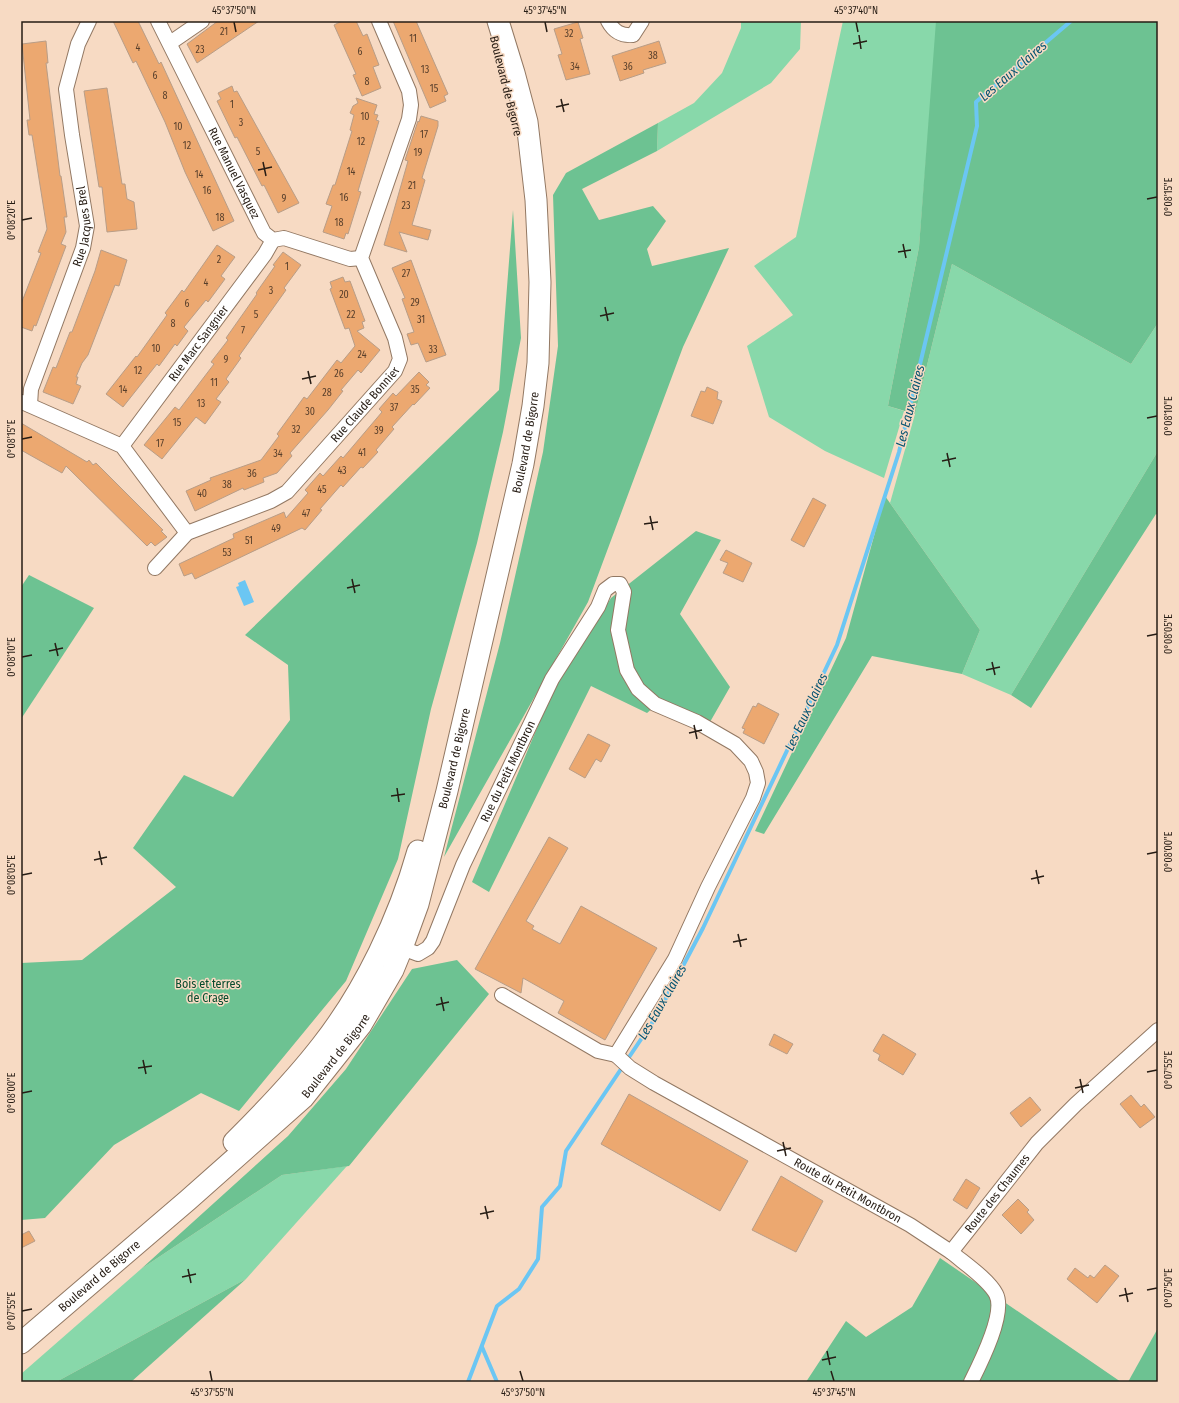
<svg xmlns="http://www.w3.org/2000/svg" width="1179" height="1403" viewBox="0 0 1179 1403" font-family="'Fira Sans Condensed',sans-serif">
<style>
.green{fill:#88d8aa}
.forest{fill:#6dc292}
.water{fill:#6bc6f3}
.lines{fill:none;stroke-linecap:round;stroke-linejoin:round}
.stream{stroke:#6bc6f3;stroke-width:4}
.building{fill:#eca870;stroke:#b89d87}
.minor-casing{stroke:#927863;stroke-width:16}
.primary-casing{stroke:#927863;stroke-width:23}
.minor{stroke:#fff;stroke-width:14}
.primary{stroke:#fff;stroke-width:21}
.ticks{fill:none;stroke:#261c14;stroke-width:1.5}
.labels{text-anchor:middle;dominant-baseline:central;stroke-width:3;stroke-linejoin:round;paint-order:stroke}
.number-label{font-size:10px;fill:#583f2b}
.street-label{font-size:12px;fill:#261c14;stroke:#f7dac3}
.park-label{font-size:12px;fill:#074c2e;stroke:#f7dac3}
.water-label{font-size:13px;font-style:italic;fill:#035270;stroke:#f7dac3}
.neatline{fill:none;stroke:#261c14;stroke-width:1.5}
.ticks-label{font-size:10px;text-anchor:middle;fill:#261c14}
</style>
<rect width="100%" height="100%" fill="#f7dac3"/>
<g class="green">
<path d="M741,21H801L800,49L771,83L657,151L658,123L694,103L722,73L741,28Z"/>
<path d="M843,21H936L937,25L919,247L888,406L904,411L884,478L825,451L769,417L747,346L793,315L754,266L796,237Z"/>
<path d="M952,264L1131,364L1158,323V451L1011,695L962,674L980,630L890,503L915,414Z"/>
<path d="M347,1166L246,1279L56,1382H21V1374L141,1269L282,1175Z"/>
</g>
<g class="forest">
<path d="M936,21H1158V323L1131,364L952,264L915,414L888,406L919,247Z"/>
<path d="M658,123L657,151L582,189L599,220L653,206L666,221L647,249L652,266L729,248L683,347L588,602L444,857L500,643L543,452L558,346L553,195L566,173Z"/>
<path d="M513,210L521,338L503,432L477,543L431,709L398,859L346,981L239,1111L201,1093L114,1145L45,1218L21,1220V963L82,960L176,887L133,848L184,775L233,797L290,720L288,665L245,635L499,390Z"/>
<path d="M1158,451V515L1156,514L1031,708L1011,695Z"/>
<path d="M885,496L980,630L962,674L872,656L764,834L755,831L846,638Z"/>
<path d="M696,531L721,540L680,614L730,687L710,722L661,701L647,713L591,686L489,892L472,882L554,688L611,598Z"/>
<path d="M29,575L94,608L21,719V587Z"/>
<path d="M457,960L489,994L349,1166L282,1175L141,1269L288,1136L346,1069L412,969Z"/>
<path d="M940,1258L1121,1382H806L846,1321L866,1337L912,1307Z"/>
<path d="M246,1279L131,1382H56Z"/>
<path d="M1158,1328V1382H1128Z"/>
</g>
<path class="water" d="M245,580L254,602L244,606L236,587L239,586L238,583Z"/>
<g class="lines">
<g class="stream">
<path d="M482,1347L497,1382"/>
<path d="M468,1382L497,1306L519,1289L538,1259L542,1207L560,1186L566,1151L656,1017L703,928L837,645L899,452L977,126L976,102L1071,21"/>
</g>
</g>
<g class="building">
<path d="M113,21H138L159,64L161,62L234,221L213,231L185,172L165,122L136,61L133,63Z"/>
<path d="M218,21H259L197,63L187,44Z"/>
<path d="M342,21H356L363,36L367,34L379,65L373,67L381,88L362,96L353,75L356,74L334,25Z"/>
<path d="M393,21H416L448,94L444,96L446,101L430,108Z"/>
<path d="M578,22L583,38L580,39L590,74L566,80L558,55L562,54L554,29Z"/>
<path d="M46,41L48,63H46L60,176H61L67,217H64L66,232L61,244L66,246L36,326L34,325L32,331L21,327V304L41,253L38,252L47,229L32,135H29L27,120H30L22,44Z"/>
<path d="M659,41L666,63L643,70L644,73L620,81L612,56Z"/>
<path d="M232,86L234,92L237,91L299,203L278,213L264,185L262,186L237,137L235,138L217,101L221,99L218,93Z"/>
<path d="M107,88L122,184H125L127,199L134,202L137,229L107,232L102,187H99L84,91Z"/>
<path d="M356,98L377,105L374,114L378,115L376,120L379,121L358,191L361,192L348,234L346,233L344,239L323,232L332,206L326,204L333,185H335L352,131L350,130L354,115L350,113L353,106L358,103Z"/>
<path d="M421,116L438,121V126L422,178L425,180L412,225L431,230L428,240L399,232L407,252L384,245L408,161L405,160L418,121L419,122Z"/>
<path d="M217,245L235,257L221,276L225,279L208,302L206,300L184,327L188,331L177,346L175,344L159,366L157,364L123,407L106,394L136,356L137,357L167,315L165,313L182,290L184,292Z"/>
<path d="M101,250L127,260L119,286L115,285L88,355L82,363L76,377H78L76,384L81,386L73,404L43,392L53,367L56,368L70,332H72L95,271Z"/>
<path d="M283,252L301,265L284,288L286,290L239,356L241,358L226,379L229,382L216,399L221,402L205,424L196,417L162,459L144,445L175,407L179,410L214,364L211,362L228,340L226,338L257,294L256,293L275,266L273,265Z"/>
<path d="M411,260L446,355L426,362L418,343L411,345L407,334L414,332L402,299L405,298L392,268Z"/>
<path d="M343,277L345,282L350,281L365,321L362,322L364,328L357,331L380,350L361,373L358,370L341,390L343,391L328,410L290,453L292,456L277,473L263,478L264,482L244,490L243,488L195,511L186,491L211,480L210,478L261,460L279,436L277,434L304,397L307,399L337,360L341,363L355,346L349,328L345,329L330,289L332,288L330,282Z"/>
<path d="M419,372L429,382L426,385L430,388L414,405L413,404L392,427L394,429L376,450L378,452L363,468L361,467L343,487L341,485L320,509L322,510L305,530L302,528L195,579L192,573L184,576L179,564L234,538L233,534L284,512L286,518L308,493L305,490L320,473L323,476L341,456L343,458L382,412L379,409L393,393L396,396Z"/>
<path d="M707,387L718,392L717,399L722,401L713,424L691,416L701,391L705,392Z"/>
<path d="M21,423L87,462L89,460L93,465L96,463L163,530L161,531L167,537L155,546L151,542L147,546L66,466L62,473L21,450Z"/>
<path d="M813,498L826,505L804,547L791,540Z"/>
<path d="M726,550L752,563L743,582L723,573L728,563L720,560Z"/>
<path d="M758,703L779,714L764,744L743,733L745,729L742,728L753,706L756,707Z"/>
<path d="M588,734L610,745L601,762L596,759L585,778L569,769Z"/>
<path d="M549,837L568,848L526,921L534,926L532,929L560,944L581,906L657,948L605,1040L558,1013L564,1001L523,978L521,993L475,969Z"/>
<path d="M774,1034L793,1044L787,1054L769,1045Z"/>
<path d="M883,1034L916,1054L903,1075L878,1060L880,1055L873,1051Z"/>
<path d="M629,1094L748,1161L720,1211L601,1144Z"/>
<path d="M1131,1095L1141,1107L1144,1104L1155,1117L1140,1128L1120,1104Z"/>
<path d="M1030,1097L1041,1110L1021,1127L1010,1113Z"/>
<path d="M781,1176L823,1201L796,1252L752,1230Z"/>
<path d="M966,1179L980,1188L967,1209L953,1200Z"/>
<path d="M1018,1199L1029,1210L1027,1212L1034,1220L1021,1234L1002,1215Z"/>
<path d="M29,1231L35,1241L21,1248V1235Z"/>
<path d="M1105,1265L1119,1276L1097,1303L1067,1279L1075,1268L1088,1278L1090,1275L1094,1278Z"/>
</g>
<g class="lines">
<g class="minor-casing">
<g id="minor">
<path id="s1" d="M158,21L264,233L273,240L284,238L350,259L361,258"/>
<path d="M608,21C614,32 621,36 633,35L642,21"/>
<path d="M170,43L202,21"/>
<path d="M22,402L122,446L187,533"/>
<path id="s2" d="M30,405L31,389L83,248L87,226L72,135L66,89L78,44L89,21"/>
<path id="s3" d="M122,446L265,254L273,240"/>
<path id="s4" d="M155,568L187,533L271,501L287,492L395,371L400,359L395,338L361,258L409,119L411,105L409,91L379,21"/>
<path id="s5" d="M402,948L418,954L428,948L433,941L463,865L552,679L598,607L605,590L613,584H620L624,592L618,630L627,670L638,689L655,704L697,722L735,744L751,761L756,772L758,783L753,798L708,887L675,959L616,1055"/>
<path d="M502,995L598,1051L616,1055"/>
<path id="s6" d="M616,1055L630,1068L654,1083L910,1225L951,1252"/>
<path id="s7" d="M971,1382C980,1364 1006,1313 996,1294C988,1279 964,1263 951,1252L1037,1143L1076,1104L1158,1030"/>
</g>
</g>
<g class="primary-casing">
<g id="primary">
<path d="M234,1142C265,1111 295,1080 322,1045C365,990 399,918 418,851"/>
<path id="s8" d="M21,1343L188,1200L303,1098L361,1025L393,970L402,948L418,904L447,791L486,623L523,464L533,406L538,363L540,282L536,200L527,122L514,73L498,21"/>
</g>
</g>
<use href="#minor" class="minor"/>
<use href="#primary" class="primary"/>
</g>
<path class="ticks" d="M234,22L236,32M545,22L547,32M856,22L858,32M859,35L861,49M853,44L867,41M561,99L564,112M556,107L569,104M263,162L266,176M258,170L272,167M1147,199L1157,197M22,220L32,218M903,244L906,258M898,252L911,250M605,307L608,321M600,316L614,313M308,371L311,384M302,379L316,376M1147,418L1157,416M22,439L32,437M947,453L950,467M942,461L956,458M650,516L653,530M644,524L658,522M352,579L355,593M347,588L360,585M1147,636L1157,634M55,643L58,656M49,651L63,648M22,657L32,655M992,662L995,675M986,670L1000,667M694,725L697,739M689,733L702,730M397,788L399,802M391,796L405,794M99,851L102,865M1147,854L1157,852M94,860L107,857M1036,870L1039,884M22,875L32,873M1031,879L1044,876M738,934L741,947M733,942L747,939M441,997L444,1011M436,1005L449,1002M143,1060L146,1074M138,1068L152,1066M1147,1072L1157,1070M1080,1079L1083,1093M1075,1088L1089,1085M22,1093L32,1091M783,1142L786,1156M777,1151L791,1148M485,1206L488,1219M480,1214L494,1211M188,1269L191,1283M182,1277L196,1274M1125,1288L1128,1302M1147,1290L1157,1288M1119,1296L1133,1293M22,1311L32,1309M827,1351L830,1365M822,1360L836,1357M210,1371L212,1381M520,1371L523,1381M831,1371L834,1381"/>
<g class="labels">
<g class="number-label">
<text x="224" y="32">21</text>
<text x="569" y="34">32</text>
<text x="413" y="39">11</text>
<text x="138" y="48">4</text>
<text x="200" y="50">23</text>
<text x="360" y="52">6</text>
<text x="653" y="56">38</text>
<text x="575" y="67">34</text>
<text x="628" y="67">36</text>
<text x="425" y="70">13</text>
<text x="155" y="76">6</text>
<text x="367" y="82">8</text>
<text x="434" y="89">15</text>
<text x="165" y="96">8</text>
<text x="232" y="105">1</text>
<text x="365" y="117">10</text>
<text x="241" y="123">3</text>
<text x="178" y="127">10</text>
<text x="424" y="135">17</text>
<text x="361" y="142">12</text>
<text x="187" y="146">12</text>
<text x="258" y="152">5</text>
<text x="418" y="153">19</text>
<text x="351" y="172">14</text>
<text x="199" y="175">14</text>
<text x="412" y="186">21</text>
<text x="207" y="191">16</text>
<text x="344" y="198">16</text>
<text x="284" y="199">9</text>
<text x="406" y="206">23</text>
<text x="220" y="218">18</text>
<text x="339" y="223">18</text>
<text x="219" y="260">2</text>
<text x="287" y="267">1</text>
<text x="406" y="274">27</text>
<text x="206" y="283">4</text>
<text x="271" y="291">3</text>
<text x="344" y="295">20</text>
<text x="415" y="303">29</text>
<text x="187" y="304">6</text>
<text x="256" y="315">5</text>
<text x="351" y="315">22</text>
<text x="421" y="320">31</text>
<text x="173" y="324">8</text>
<text x="243" y="331">7</text>
<text x="156" y="349">10</text>
<text x="433" y="350">33</text>
<text x="362" y="355">24</text>
<text x="226" y="360">9</text>
<text x="138" y="371">12</text>
<text x="339" y="374">26</text>
<text x="214" y="383">11</text>
<text x="123" y="390">14</text>
<text x="415" y="390">35</text>
<text x="327" y="393">28</text>
<text x="201" y="404">13</text>
<text x="394" y="408">37</text>
<text x="310" y="412">30</text>
<text x="177" y="423">15</text>
<text x="296" y="430">32</text>
<text x="379" y="431">39</text>
<text x="160" y="444">17</text>
<text x="362" y="453">41</text>
<text x="278" y="454">34</text>
<text x="342" y="471">43</text>
<text x="252" y="474">36</text>
<text x="227" y="485">38</text>
<text x="322" y="490">45</text>
<text x="202" y="494">40</text>
<text x="306" y="514">47</text>
<text x="276" y="529">49</text>
<text x="249" y="541">51</text>
<text x="227" y="553">53</text>
</g>
<g class="street-label">
<text transform="translate(506 86) rotate(76)">Boulevard de Bigorre</text>
<text stroke="none"><textPath href="#s1" startOffset="170">Rue Manuel Vasquez</textPath></text>
<text stroke="none"><textPath href="#s2" startOffset="188">Rue Jacques Brel</textPath></text>
<text stroke="none"><textPath href="#s3" startOffset="128">Rue Marc Sangnier</textPath></text>
<text stroke="none"><textPath href="#s4" startOffset="273">Rue Claude Bonnier</textPath></text>
<text stroke="none"><textPath href="#s8" startOffset="1075">Boulevard de Bigorre</textPath></text>
<text stroke="none"><textPath href="#s8" startOffset="751">Boulevard de Bigorre</textPath></text>
<text stroke="none"><textPath href="#s5" startOffset="223">Rue du Petit Montbron</textPath></text>
<text stroke="none"><textPath href="#s8" startOffset="427">Boulevard de Bigorre</textPath></text>
<text stroke="none"><textPath href="#s6" startOffset="269">Route du Petit Montbron</textPath></text>
<text stroke="none"><textPath href="#s7" startOffset="230">Route des Chaumes</textPath></text>
<text stroke="none"><textPath href="#s8" startOffset="103">Boulevard de Bigorre</textPath></text>
</g>
<g class="park-label">
<text x="208" y="984">Bois et terres<tspan x="208" dy="14">de Crage</tspan></text>
</g>
<g class="water-label">
<text transform="translate(1013 71) rotate(-41)">Les Eaux Claires</text>
<text transform="translate(910 406) rotate(-76)">Les Eaux Claires</text>
<text transform="translate(806 712) rotate(-65)">Les Eaux Claires</text>
<text transform="translate(662 1002) rotate(-60)">Les Eaux Claires</text>
</g>
</g>
<rect width="1179" height="1403" fill="none" stroke="#f7dac3" stroke-width="44"/>
<rect x="22" y="22" width="1135" height="1359" class="neatline"/>
<g class="ticks-label">
<text x="234" y="14">45°37'50"N</text>
<text x="545" y="14">45°37'45"N</text>
<text x="856" y="14">45°37'40"N</text>
<text transform="translate(1168 197) rotate(-90)" y="4">0°08'15"E</text>
<text transform="translate(11 220) rotate(-90)" y="4">0°08'20"E</text>
<text transform="translate(1168 416) rotate(-90)" y="4">0°08'10"E</text>
<text transform="translate(11 439) rotate(-90)" y="4">0°08'15"E</text>
<text transform="translate(1168 634) rotate(-90)" y="4">0°08'05"E</text>
<text transform="translate(11 657) rotate(-90)" y="4">0°08'10"E</text>
<text transform="translate(1168 852) rotate(-90)" y="4">0°08'00"E</text>
<text transform="translate(11 875) rotate(-90)" y="4">0°08'05"E</text>
<text transform="translate(1168 1070) rotate(-90)" y="4">0°07'55"E</text>
<text transform="translate(11 1093) rotate(-90)" y="4">0°08'00"E</text>
<text transform="translate(1168 1288) rotate(-90)" y="4">0°07'50"E</text>
<text transform="translate(11 1311) rotate(-90)" y="4">0°07'55"E</text>
<text x="212" y="1396">45°37'55"N</text>
<text x="523" y="1396">45°37'50"N</text>
<text x="834" y="1396">45°37'45"N</text>
</g>
</svg>
